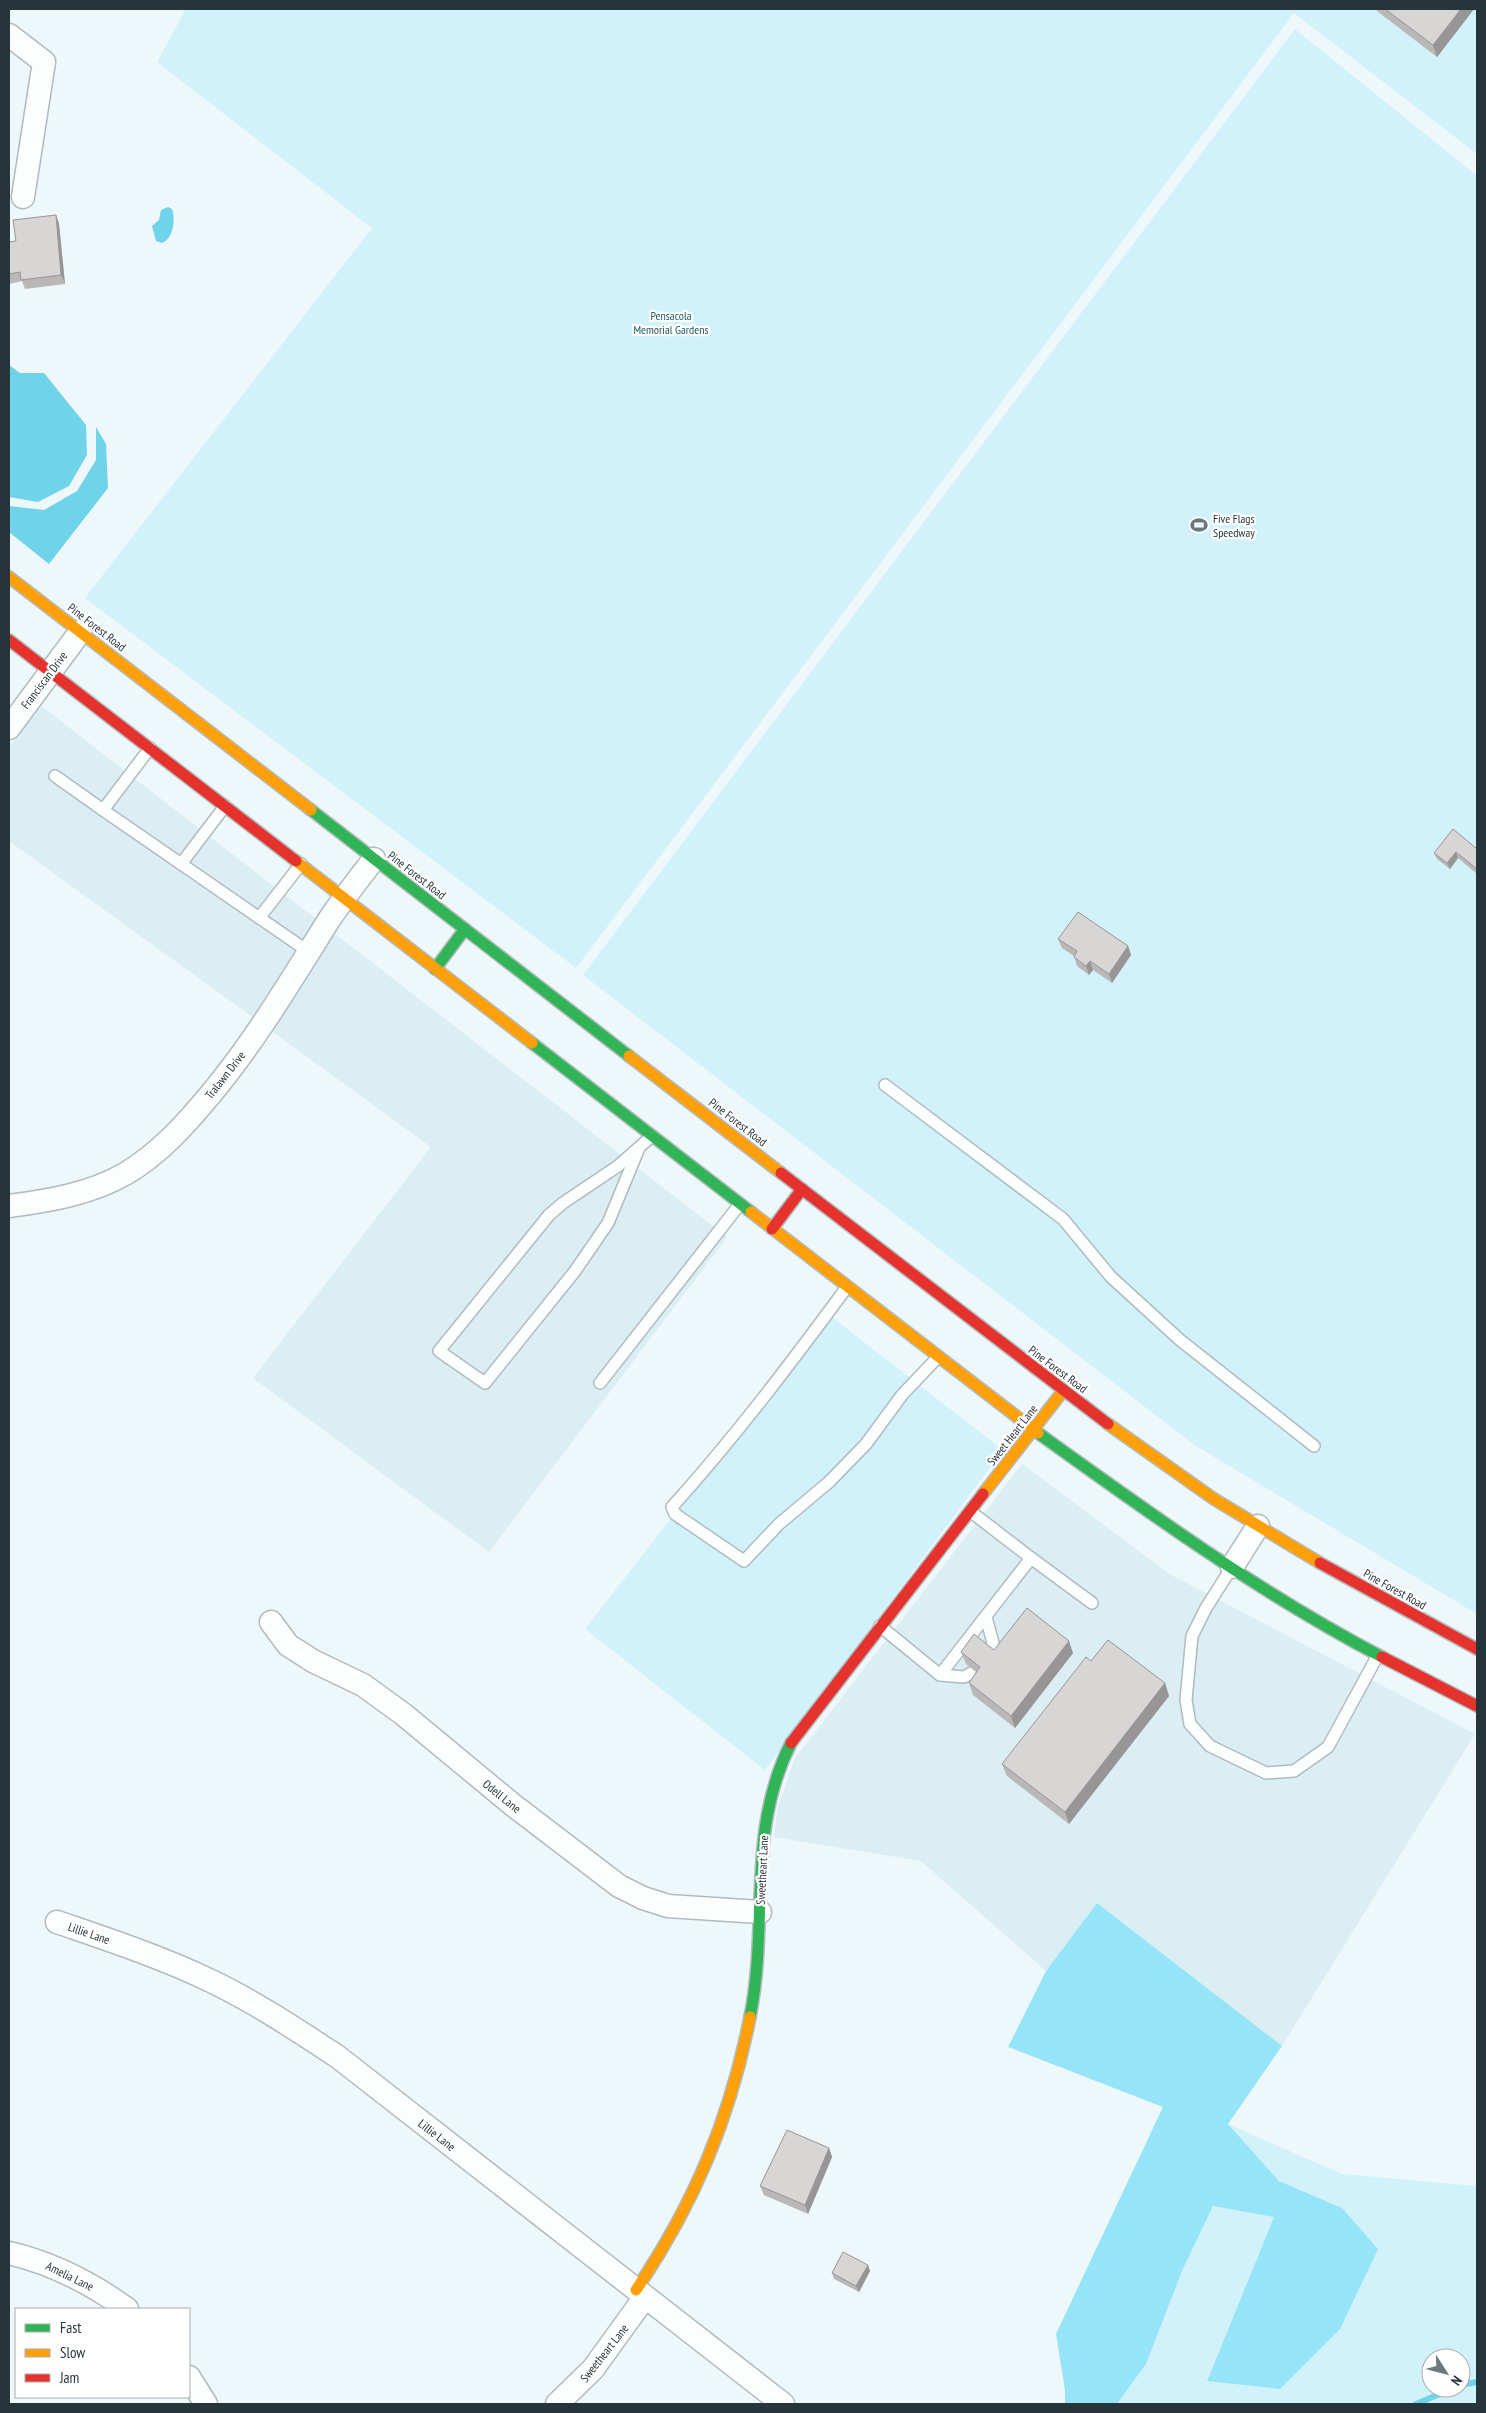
<svg xmlns="http://www.w3.org/2000/svg" width="1486" height="2413" viewBox="0 0 1486 2413" font-family="'PT Sans Narrow',sans-serif">
<style>
.built{fill:#daeef4}
.green{fill:#d1f2fb;fill-rule:evenodd}
.forest{fill:#96e4f7}
.water{fill:#6fd3ea}
.lines{fill:none;stroke-linecap:round;stroke-linejoin:round}
.stream{stroke:#6fd3ea;stroke-width:6}
.lane-casing{stroke:#b0bbbf;stroke-width:14}
.street-casing{stroke:#b0bbbf;stroke-width:25}
.fast-casing{stroke:#b0bbbf;stroke-width:14}
.slow-casing{stroke:#b0bbbf;stroke-width:14}
.jam-casing{stroke:#b0bbbf;stroke-width:14}
.lane{stroke:#fcfefe;stroke-width:11}
.street{stroke:#fcfefe;stroke-width:22}
.fast{stroke:#30b455;stroke-width:11}
.slow{stroke:#ff9f0a;stroke-width:11}
.jam{stroke:#e5322d;stroke-width:11}
.wall{fill:#bab7b7}
.shaded-wall{fill:#979595}
.building{fill:#d8d5d5;stroke:#979595}
.labels{text-anchor:middle;dominant-baseline:central;stroke-width:4.5;stroke-linejoin:round;paint-order:stroke}
.park-label{font-size:12px;fill:#1f5664;stroke:#fff}
.poi-label{font-size:12px;fill:#253539;stroke:#fff;text-anchor:start}
.street-label{font-size:12px;fill:#253539;stroke:#fff}
</style>
<rect width="100%" height="100%" fill="#eef7fa"/>
<g class="built">
<path d="M40,705L316,919L254,1018L9,841V748Z"/>
<path d="M334,933L727,1237L489,1552L253,1378L431,1147L273,1032Z"/>
<path d="M1022,1464L1171,1575L1475,1734L1282,2046L1097,1903L1046,1971L921,1861L774,1837L778,1807L795,1758Z"/>
</g>
<g class="green">
<path d="M186,9H1477V154L1294,13L576,968L85,598L372,228L157,62Z"/>
<path d="M1295,29L1477,176V1614L1196,1446L583,975Z"/>
<path d="M829,1315L1003,1450L765,1770L585,1629Z"/>
<path d="M1228,2124L1342,2174L1477,2186V2404H1117L1146,2364L1182,2271L1213,2206L1274,2217L1207,2380L1342,2208L1279,2181ZM1431,2358H1461V2388H1431Z"/>
</g>
<path class="forest" d="M1097,1903L1282,2046L1228,2124L1279,2181L1342,2208L1378,2249L1340,2329L1280,2389L1207,2381L1274,2217L1213,2206L1182,2271L1146,2364L1117,2404H1065V2390L1056,2334L1163,2107L1008,2047L1046,1971Z"/>
<g class="water">
<path d="M168,207L172,209C176,220 173,239 162,243L156,241L152,226L159,220L161,210Z"/>
<path d="M9,365L20,373H44L86,425L87,455L69,486L38,502L9,497Z"/>
<path d="M96,427L106,444L108,488L49,564L9,532V506L44,510L77,491L96,460Z"/>
</g>
<g class="lines">
<g class="stream">
<path d="M1461,2385L1477,2382"/>
<path d="M1416,2404L1454,2388"/>
</g>
<g class="lane-casing">
<g id="lane">
<path d="M150,748L103,810L309,952"/>
<path d="M55,776L103,810"/>
<path d="M181,864L225,806"/>
<path d="M259,918L301,864"/>
<path d="M885,1085L1063,1219L1111,1277L1180,1340L1314,1446"/>
<path d="M639,1148L608,1223L575,1271L485,1383L439,1351L549,1215L563,1203L618,1166L652,1136"/>
<path d="M847,1287C791,1363 735,1437 672,1507L675,1514L744,1561L779,1524L829,1482L866,1444L902,1395L938,1357"/>
<path d="M600,1383L740,1204"/>
<path d="M1031,1558L1092,1603"/>
<path d="M1232,1567L1206,1608L1192,1636L1186,1700L1190,1724L1210,1746L1266,1773L1294,1771L1328,1747L1378,1655"/>
<path d="M986,1617L993,1643L989,1654"/>
<path d="M880,1626L940,1675L1031,1558L970,1511"/>
<path d="M940,1675L964,1677L975,1671"/>
</g>
</g>
<g class="street-casing">
<g id="street">
<path d="M9,35L44,62L23,197"/>
<path d="M9,728L80,632"/>
<path d="M9,1206C48,1201 90,1194 125,1174C159,1154 185,1125 210,1095C255,1041 290,982 327,923C341,901 358,880 374,859"/>
<path d="M1232,1567L1258,1526"/>
<path d="M271,1622L288,1645L313,1661L363,1685L403,1714L513,1805L619,1886L643,1898L668,1906L760,1912"/>
<path d="M57,1922C109,1940 161,1957 211,1981C255,2002 297,2030 338,2057L783,2404"/>
<path d="M9,2253C52,2263 91,2283 127,2309"/>
<path d="M189,2377L206,2404"/>
<path d="M557,2404L593,2369L645,2297"/>
</g>
</g>
<g class="fast-casing">
<g id="fast">
<path d="M311,810L629,1056"/>
<path d="M435,969L465,929"/>
<path d="M532,1043L751,1212"/>
<path d="M1038,1433C1149,1513 1260,1593 1382,1657"/>
<path d="M750,2017C769,1923 746,1832 791,1743"/>
</g>
</g>
<g class="slow-casing">
<g id="slow">
<path d="M9,577L311,810"/>
<path d="M296,861L532,1043"/>
<path d="M629,1056L781,1173"/>
<path d="M751,1212L1038,1433"/>
<path d="M1108,1424L1214,1499L1320,1563"/>
<path d="M983,1494L1063,1391"/>
<path d="M636,2290C694,2204 730,2119 750,2017"/>
</g>
</g>
<g class="jam-casing">
<g id="jam">
<path d="M9,640L296,861"/>
<path d="M781,1173L1108,1424"/>
<path d="M772,1229L802,1189"/>
<path d="M1320,1563L1477,1649"/>
<path d="M1382,1657L1477,1706"/>
<path d="M791,1743L983,1494"/>
</g>
</g>
<use href="#lane" class="lane"/>
<use href="#street" class="street"/>
<use href="#fast" class="fast"/>
<use href="#slow" class="slow"/>
<use href="#jam" class="jam"/>
</g>
<g class="wall">
<path d="M1376,9H1474L1437,57L1377,11Z"/>
<path d="M56,215L59,224L65,284L25,289L22,281L9,284V242L16,241Z"/>
<path d="M1477,849V874L1458,858L1450,869L1437,859L1434,853Z"/>
<path d="M1058,939L1128,946L1131,955L1112,983L1093,970L1089,975L1077,966L1074,956L1062,948Z"/>
<path d="M994,1650L1073,1653L1015,1728L973,1695L969,1683L976,1672L966,1664L961,1652Z"/>
<path d="M1091,1661L1165,1683L1169,1696L1069,1824L1007,1776L1002,1764Z"/>
<path d="M829,2148L832,2157L808,2214L764,2195L760,2186Z"/>
<path d="M868,2265L870,2271L859,2292L834,2279L832,2273Z"/>
</g>
<g class="shaded-wall">
<path d="M1461,9H1474L1437,57L1433,45Z"/>
<path d="M56,215L59,224L65,284L61,275Z"/>
<path d="M1456,852L1458,858L1450,869L1447,863Z"/>
<path d="M1128,946L1131,955L1112,983L1109,974Z"/>
<path d="M1090,961L1093,970L1089,975L1086,966Z"/>
<path d="M1069,1641L1073,1653L1015,1728L1011,1716Z"/>
<path d="M1165,1683L1169,1696L1069,1824L1065,1812Z"/>
<path d="M829,2148L832,2157L808,2214L805,2205Z"/>
<path d="M868,2265L870,2271L859,2292L856,2286Z"/>
</g>
<g class="building">
<path d="M1385,9H1461L1433,45Z"/>
<path d="M56,215L61,275L21,280L20,272L9,274V242L16,241L13,220Z"/>
<path d="M1453,829L1477,849V869L1456,852L1447,863L1434,853Z"/>
<path d="M1078,912L1128,946L1109,974L1090,961L1086,966L1074,957L1077,951L1058,939Z"/>
<path d="M1027,1608L1069,1641L1011,1716L969,1683L980,1667L961,1652L974,1634L994,1650Z"/>
<path d="M1108,1640L1165,1683L1065,1812L1002,1764L1086,1657L1091,1661Z"/>
<path d="M787,2130L829,2148L805,2205L760,2186Z"/>
<path d="M843,2252L868,2265L856,2286L832,2273Z"/>
</g>
<defs>
<g id="stadium-bare" transform="scale(1.35)"><path d="M0-5a6.5 5 0 1 0 0 10a6.5 5 0 1 0 0-10ZM-3.5-1.8h7v3.6h-7Z" fill="#6b797d" stroke="#fff" stroke-width="2.5" paint-order="stroke"/></g>
</defs>
<g fill-rule="evenodd">
<use href="#stadium-bare" x="1199" y="525"/>
</g>
<g class="labels">
<g class="park-label">
<text x="671" y="315">Pensacola<tspan x="671" dy="14">Memorial Gardens</tspan></text>
</g>
<g class="poi-label">
<text x="1213" y="518">Five Flags<tspan x="1213" dy="14">Speedway</tspan></text>
</g>
<g class="street-label">
<text transform="translate(97 627) rotate(38)">Pine Forest Road</text>
<text transform="translate(44 680) rotate(-53)">Franciscan Drive</text>
<text transform="translate(417 875) rotate(38)">Pine Forest Road</text>
<text transform="translate(225 1075) rotate(-52)">Tralawn Drive</text>
<text transform="translate(738 1122) rotate(38)">Pine Forest Road</text>
<text transform="translate(1058 1369) rotate(37)">Pine Forest Road</text>
<text transform="translate(1012 1435) rotate(-52)">Sweet Heart Lane</text>
<text transform="translate(1395 1589) rotate(29)">Pine Forest Road</text>
<text transform="translate(502 1796) rotate(39)">Odell Lane</text>
<text transform="translate(762 1870) rotate(-87)">Sweetheart Lane</text>
<text transform="translate(89 1933) rotate(19)">Lillie Lane</text>
<text transform="translate(437 2135) rotate(38)">Lillie Lane</text>
<text transform="translate(70 2276) rotate(26)">Amelia Lane</text>
<text transform="translate(604 2353) rotate(-52)">Sweetheart Lane</text>
</g>
</g>
<rect width="1486" height="2413" fill="none" stroke="#253539" stroke-width="20"/>
<rect x="15" y="2308" width="175" height="90" fill="#ffffff" stroke="#a8aeb0"/>
<rect x="25" y="2324" width="25" height="8" fill="#30b455" stroke="#a8aeb0"/>
<text x="60" y="2333" font-size="15" fill="#253539">Fast</text>
<rect x="25" y="2349" width="25" height="8" fill="#ff9f0a" stroke="#a8aeb0"/>
<text x="60" y="2358" font-size="15" fill="#253539">Slow</text>
<rect x="25" y="2374" width="25" height="8" fill="#e5322d" stroke="#a8aeb0"/>
<text x="60" y="2383" font-size="15" fill="#253539">Jam</text>
<g transform="translate(1446 2373) rotate(126)"><circle r="24" fill="#ffffff" stroke="#a8aeb0"/>
<path d="M0-4L9 19L0 12L-9 19Z" fill="#6b797d"/>
<text y="-8" font-size="14" font-weight="bold" text-anchor="middle" fill="#253539">N</text>
</g>
</svg>
